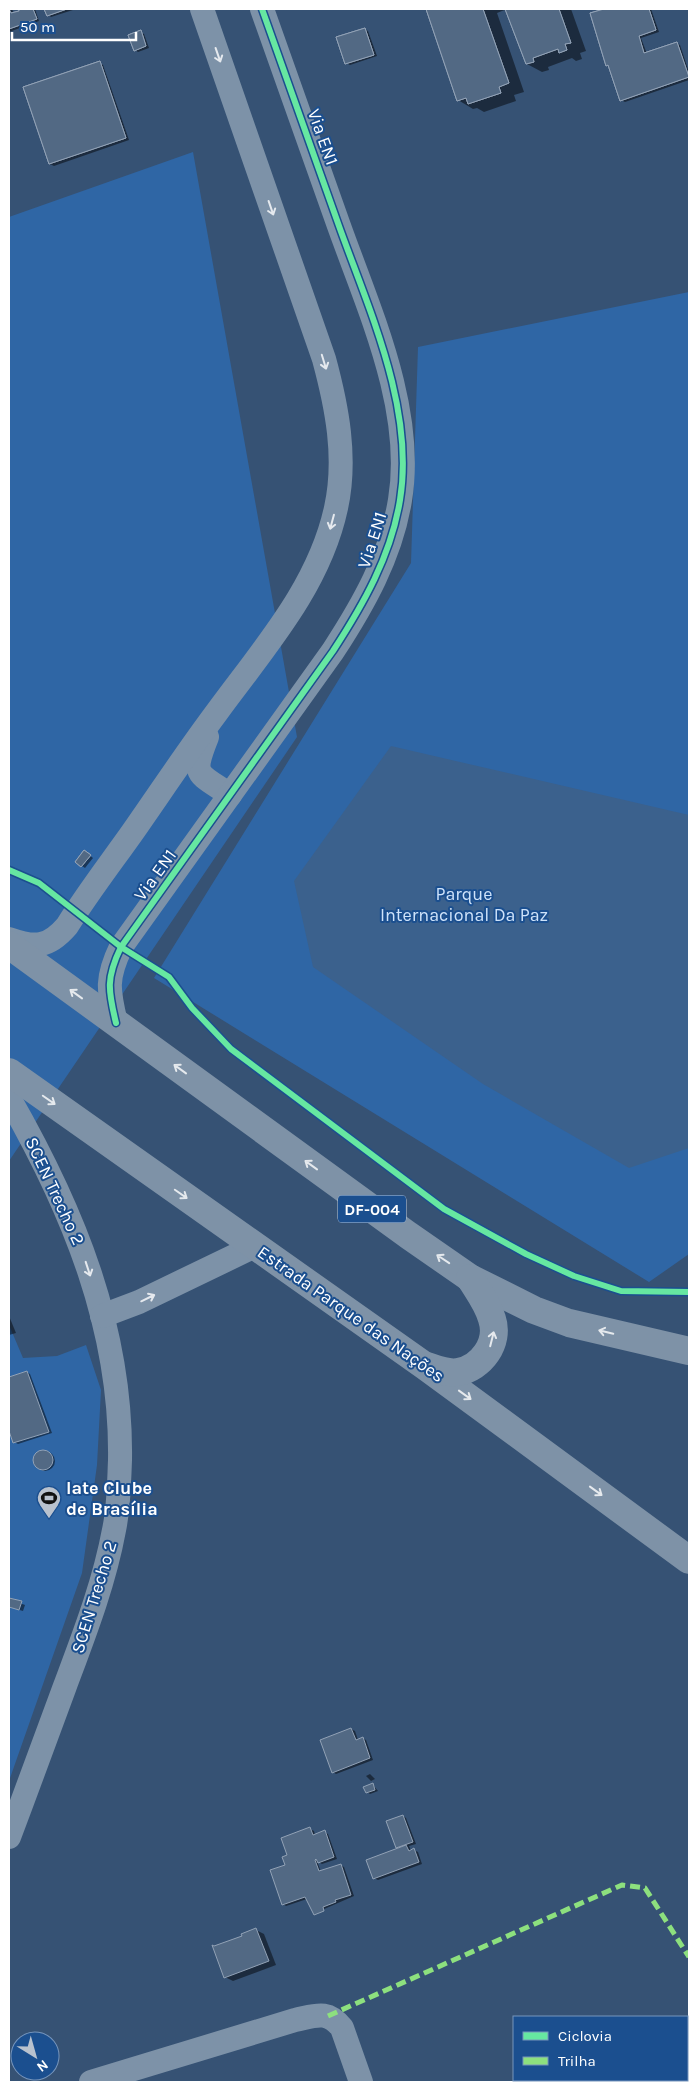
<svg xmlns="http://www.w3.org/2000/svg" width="698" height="2091" viewBox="0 0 698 2091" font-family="Karla,sans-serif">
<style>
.green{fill:#2f66a5}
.water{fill:#3b618d}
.shadow{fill:#0007}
.building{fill:#526984;stroke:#92a2b6}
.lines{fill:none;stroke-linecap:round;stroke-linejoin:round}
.minor{stroke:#7d92a8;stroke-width:24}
.highway{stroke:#7e92a7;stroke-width:28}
.quiet{stroke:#8de07e;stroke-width:5;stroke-dasharray:10 5;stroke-linecap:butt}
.cycleway-casing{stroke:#1b4f8f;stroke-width:9}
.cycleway{stroke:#66e7a1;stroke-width:6}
.oneway{stroke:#e5e9ee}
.oneway2{stroke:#e5e9ed}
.labels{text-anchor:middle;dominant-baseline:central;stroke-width:4;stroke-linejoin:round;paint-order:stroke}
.shield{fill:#1b4f8f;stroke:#bbcadd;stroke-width:1}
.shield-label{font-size:16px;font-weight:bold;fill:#fff}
.street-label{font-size:18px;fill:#fff;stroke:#1b4f8f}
.park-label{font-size:18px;fill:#cfe3fa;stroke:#1b4f8f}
.poi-label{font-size:18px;font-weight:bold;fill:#fff;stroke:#1b4f8f;text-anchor:start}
</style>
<rect width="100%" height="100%" fill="#365274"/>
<g class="green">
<path d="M193,152L297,737L9,1161V1164V217Z"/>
<path d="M689,292V1254L649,1282L154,978L411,563L418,347Z"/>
<path d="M9,1325L23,1358L57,1356L86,1345L101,1390L97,1465L82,1573L9,1781Z"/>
</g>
<path class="water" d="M391,746L689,815V1148L629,1168L483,1084L313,967L294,881Z"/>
<g class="shadow">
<path d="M9,9H12L14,14L21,11L20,9H35L39,21L9,32Z"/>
<path d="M46,9H76L51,17L48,15Z"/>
<path d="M427,9H571L586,51L580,53L582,59L576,61L572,58L548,67L549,70L542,72L527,64L507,9L497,13L524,92L514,95L516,101L484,112L477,108L473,109L458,100Z"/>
<path d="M608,9H651L659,32L641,38L647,54L677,43L680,45L689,72V80L625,102L621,100L610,67L607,65L592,14Z"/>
<path d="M365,29L368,31L377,56L350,65L346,63Z"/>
<path d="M141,32L144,34L149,48L138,52L135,50Z"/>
<path d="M100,63L103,65L129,140L54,166L50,164L25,88Z"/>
<path d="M88,854L93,858L85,868L82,866Z"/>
<path d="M9,1316L16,1333L9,1335Z"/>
<path d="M27,1372L30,1374L52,1433L18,1444L14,1442L9,1430V1378Z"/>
<circle cx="45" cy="1461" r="10"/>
<path d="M9,1599L25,1605L23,1611L9,1607Z"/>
<path d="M351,1729L355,1731L358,1740L362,1738L366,1740L373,1760L336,1774L333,1772Z"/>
<path d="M370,1774L375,1779L371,1781L366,1776Z"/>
<path d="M373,1785L378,1791L370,1794L367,1792Z"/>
<path d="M403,1816L406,1818L416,1844L409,1846L411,1851L414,1850L418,1852L422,1864L378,1880L374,1878L397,1849L388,1822Z"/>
<path d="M310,1829L314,1831L315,1835L325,1832L328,1834L337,1859L322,1864L317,1861L321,1872L340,1865L344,1867L354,1896L315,1913L307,1899L286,1906L283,1904L288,1856Z"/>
<path d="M256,1930L264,1934L276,1965L233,1981L225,1977L243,1937Z"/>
</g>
<g class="building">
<path d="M9,9L11,13L19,11V9H33L37,19L9,29Z"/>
<path d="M9,9L11,13L19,11V9H33L37,19L9,29Z"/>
<path d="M44,9H67L47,16Z"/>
<path d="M44,9H67L47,16Z"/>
<path d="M426,9H483L509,83L499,87L501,93L468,104L466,98L457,101Z"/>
<path d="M426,9H483L509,83L499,87L501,93L468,104L466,98L457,101Z"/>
<path d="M505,9H559L571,43L565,44L567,50L559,53L558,49L533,58L534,62L526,64Z"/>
<path d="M505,9H559L571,43L565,44L567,50L559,53L558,49L533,58L534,62L526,64Z"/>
<path d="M604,9H649L656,30L639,36L644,53L677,42L689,77L620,101L608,65L606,66L590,13Z"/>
<path d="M604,9H649L656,30L639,36L644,53L677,42L689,77L620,101L608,65L606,66L590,13Z"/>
<path d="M365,28L374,55L345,64L336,37Z"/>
<path d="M365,28L374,55L345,64L336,37Z"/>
<path d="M141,30L146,46L134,51L128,35Z"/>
<path d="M141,30L146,46L134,51L128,35Z"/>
<path d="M100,61L126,138L49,164L23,87Z"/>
<path d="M100,61L126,138L49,164L23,87Z"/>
<path d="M84,850L91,855L81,867L75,862Z"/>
<path d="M84,850L91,855L81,867L75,862Z"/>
<path d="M27,1371L49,1432L13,1443L9,1431V1377Z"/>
<circle cx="43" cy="1460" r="10"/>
<path d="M9,1598L22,1601L19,1610L9,1607Z"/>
<path d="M351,1728L356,1740L363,1737L370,1758L332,1773L320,1740Z"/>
<path d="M373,1783L375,1790L366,1793L363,1787Z"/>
<path d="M403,1815L413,1842L396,1848L386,1821Z"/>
<path d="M310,1827L313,1835L325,1830L334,1857L318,1863L316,1859L315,1860L319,1871L341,1864L351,1895L335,1900L336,1902L323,1907L324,1911L314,1915L305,1897L282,1905L270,1870L285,1865L282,1857L287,1855L281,1838Z"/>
<path d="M406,1845L409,1851L414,1848L419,1862L373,1879L366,1860Z"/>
<path d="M256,1928L269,1961L224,1978L212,1945L214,1946L242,1936L241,1934Z"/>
</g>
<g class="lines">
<g class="minor">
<path d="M207,737C191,777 197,772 230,795"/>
<path d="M9,939C35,948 48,948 67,926C87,894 110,864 132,833C160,793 187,752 217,712C263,649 319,587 336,508C347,458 337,407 324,359L202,9"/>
<path d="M116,1023C108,990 106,978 121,947L333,651C363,605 391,556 400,500C415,409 369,310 339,226C313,154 288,81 262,9"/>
<path d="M9,1098C73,1210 122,1328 120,1460C119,1483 119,1507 114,1530C104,1584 84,1635 65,1686C46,1737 28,1787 9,1837"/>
<path d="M102,1316L139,1302L255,1246"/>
<path d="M91,2082L295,2020C315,2016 327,2009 342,2028L361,2082"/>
</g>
<g class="highway">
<path d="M9,945L408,1235L470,1278L534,1310L569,1323L689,1351"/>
<path d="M9,1072L425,1366L689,1560"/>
<path d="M427,1366C436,1369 448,1374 458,1372C481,1368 500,1343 492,1319C488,1304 478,1291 470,1278"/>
</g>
<path class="quiet" d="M328,2016L622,1885L645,1888L689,1957"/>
<g class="cycleway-casing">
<g id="cycleway">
<path d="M9,870L39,883L121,947L169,977L192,1008L231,1049L444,1209L526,1254L574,1276L621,1291L689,1292"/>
<path d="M116,1023C108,990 106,978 121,947L333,651C363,605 391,556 400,500C415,409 369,310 339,226C313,154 288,81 262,9"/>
</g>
</g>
<use href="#cycleway" class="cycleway"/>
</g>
<defs><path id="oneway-shaft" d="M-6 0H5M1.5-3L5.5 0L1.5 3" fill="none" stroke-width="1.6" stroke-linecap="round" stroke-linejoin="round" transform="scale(1.25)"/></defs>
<g class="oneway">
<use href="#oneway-shaft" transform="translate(218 55) rotate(71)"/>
<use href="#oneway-shaft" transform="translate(271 208) rotate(71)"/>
<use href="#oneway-shaft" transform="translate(324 362) rotate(73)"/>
<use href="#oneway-shaft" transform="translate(332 522) rotate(105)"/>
<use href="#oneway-shaft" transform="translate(88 1269) rotate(72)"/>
<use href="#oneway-shaft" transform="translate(148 1298) rotate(-26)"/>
</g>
<g class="oneway2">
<use href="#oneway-shaft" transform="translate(76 994) rotate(-144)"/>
<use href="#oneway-shaft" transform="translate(180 1069) rotate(-144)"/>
<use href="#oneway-shaft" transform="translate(49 1100) rotate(35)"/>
<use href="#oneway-shaft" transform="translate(311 1165) rotate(-144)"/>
<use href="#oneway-shaft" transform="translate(181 1194) rotate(35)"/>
<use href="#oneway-shaft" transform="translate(443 1259) rotate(-146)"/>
<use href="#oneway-shaft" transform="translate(606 1332) rotate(-166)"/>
<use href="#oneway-shaft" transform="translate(492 1339) rotate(-76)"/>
<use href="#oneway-shaft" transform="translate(465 1395) rotate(36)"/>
<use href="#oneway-shaft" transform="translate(596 1491) rotate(36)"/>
</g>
<defs>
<g id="stadium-pin" transform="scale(1.25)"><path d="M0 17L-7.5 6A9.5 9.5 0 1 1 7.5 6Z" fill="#b9c2ce" stroke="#1b4f8f"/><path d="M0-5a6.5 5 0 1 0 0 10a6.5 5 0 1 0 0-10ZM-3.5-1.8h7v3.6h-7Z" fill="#111"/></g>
</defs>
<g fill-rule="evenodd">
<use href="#stadium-pin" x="49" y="1498"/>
</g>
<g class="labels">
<rect class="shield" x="338" y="1195.5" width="68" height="27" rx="4"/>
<g class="shield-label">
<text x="372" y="1209">DF-004</text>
</g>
<g class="street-label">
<text transform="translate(323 137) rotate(70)">Via EN1</text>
<text transform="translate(372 540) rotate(-72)">Via EN1</text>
<text transform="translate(155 875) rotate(-54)">Via EN1</text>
<text transform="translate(55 1191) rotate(65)">SCEN Trecho 2</text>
<text transform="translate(351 1314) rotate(35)">Estrada Parque das Nações</text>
<text transform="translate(94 1597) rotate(-73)">SCEN Trecho 2</text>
</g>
<g class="park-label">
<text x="464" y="894">Parque<tspan x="464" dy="21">Internacional Da Paz</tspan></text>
</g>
<g class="poi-label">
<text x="66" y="1488">Iate Clube<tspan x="66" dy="21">de Brasília</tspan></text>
</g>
</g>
<rect width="698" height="2091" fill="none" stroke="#ffffff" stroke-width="20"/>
<rect x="513" y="2016" width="175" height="65" fill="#1b4f8f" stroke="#7695bc"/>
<rect x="523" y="2032" width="25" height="8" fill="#66e7a1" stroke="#7695bc"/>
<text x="558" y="2041" font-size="15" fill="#ffffff">Ciclovia</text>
<rect x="523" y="2057" width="25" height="8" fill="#8de07e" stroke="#7695bc"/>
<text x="558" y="2066" font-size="15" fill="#ffffff">Trilha</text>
<g transform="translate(35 2056) rotate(143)"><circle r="24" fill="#1b4f8f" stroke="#7695bc"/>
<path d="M0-4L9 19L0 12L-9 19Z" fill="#b9c2ce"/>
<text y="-8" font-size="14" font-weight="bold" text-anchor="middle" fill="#ffffff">N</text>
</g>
<path d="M12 32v8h124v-8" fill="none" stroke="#ffffff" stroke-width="2.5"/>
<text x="20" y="32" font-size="15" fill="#ffffff" stroke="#1b4f8f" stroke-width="4" paint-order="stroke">50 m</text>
</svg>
